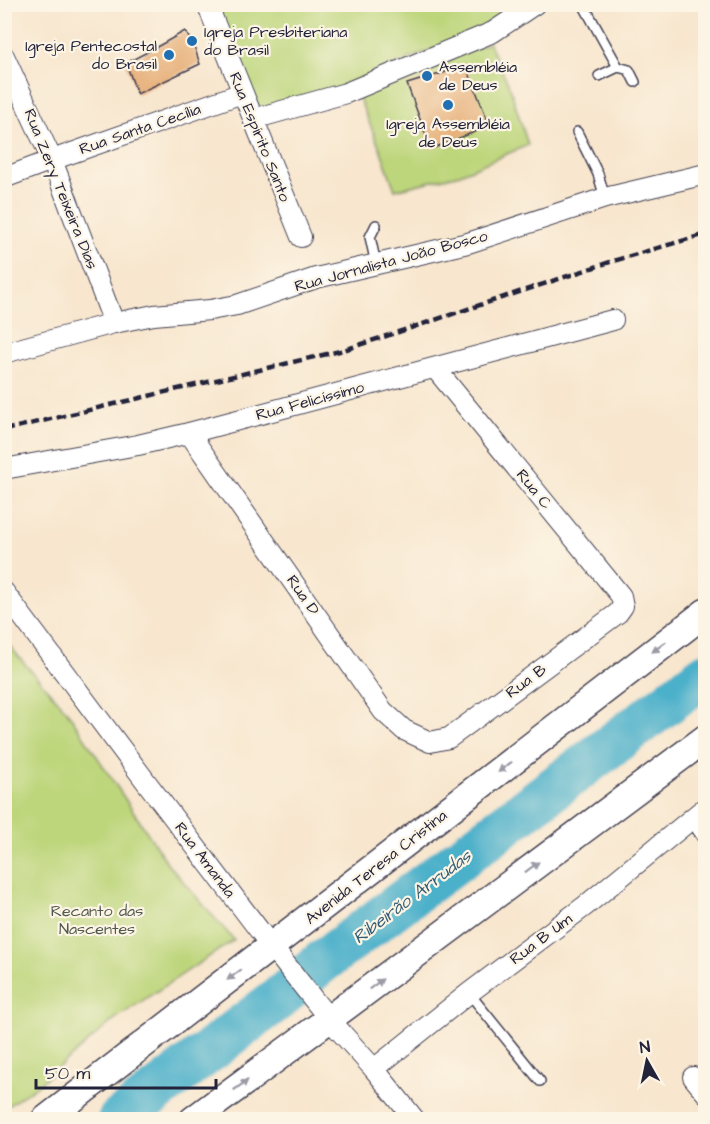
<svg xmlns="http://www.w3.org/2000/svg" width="710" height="1124" viewBox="0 0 710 1124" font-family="'Architects Daughter',sans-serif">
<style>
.green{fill:#bdd67b;stroke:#707c5b;stroke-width:1.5}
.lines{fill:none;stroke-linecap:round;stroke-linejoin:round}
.river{stroke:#4bb0ca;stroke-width:44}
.building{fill:#e6ad76}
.lane-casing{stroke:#423f51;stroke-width:12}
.street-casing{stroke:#423f51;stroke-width:22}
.secondary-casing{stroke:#423f51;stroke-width:30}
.lane{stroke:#fff;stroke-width:9}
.street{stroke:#fff;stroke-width:20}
.secondary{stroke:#fff;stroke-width:27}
.rail{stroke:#22223b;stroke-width:4.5;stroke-dasharray:9 4.5;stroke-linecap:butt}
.oneway{fill:#9c9ca7}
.poi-dot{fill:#1f6fb2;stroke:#fcf5e5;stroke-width:2}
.labels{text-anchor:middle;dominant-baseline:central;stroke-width:4.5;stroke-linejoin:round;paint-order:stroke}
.poi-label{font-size:16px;fill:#22223b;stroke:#fcf5e5;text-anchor:start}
.street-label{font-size:16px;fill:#22223b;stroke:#fcf5e5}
.park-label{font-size:16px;fill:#50584e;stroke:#fcf5e5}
.water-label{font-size:18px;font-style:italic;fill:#325b74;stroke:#fcf5e5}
</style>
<rect width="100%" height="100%" fill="#fcf5e5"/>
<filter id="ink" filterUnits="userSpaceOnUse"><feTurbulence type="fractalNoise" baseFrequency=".0167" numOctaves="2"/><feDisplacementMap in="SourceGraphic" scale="12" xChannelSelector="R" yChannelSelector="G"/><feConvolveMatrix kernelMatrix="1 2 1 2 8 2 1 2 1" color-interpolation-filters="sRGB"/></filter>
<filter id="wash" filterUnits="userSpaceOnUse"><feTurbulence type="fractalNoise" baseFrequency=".008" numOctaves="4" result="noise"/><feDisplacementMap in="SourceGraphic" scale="24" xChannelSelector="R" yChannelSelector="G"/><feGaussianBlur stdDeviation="1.35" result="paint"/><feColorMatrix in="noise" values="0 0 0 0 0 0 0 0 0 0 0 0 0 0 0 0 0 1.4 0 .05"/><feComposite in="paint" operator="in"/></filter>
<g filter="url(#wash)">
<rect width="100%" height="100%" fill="#f8e6ce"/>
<g class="green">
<path d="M215,5H521L473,33L327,92L257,111Z"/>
<path d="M489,43L510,88L528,145L460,174L395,190L381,151L358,96Z"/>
<path d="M4,639L24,663L67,711L168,864L234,940L115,1019L38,1085L5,1108Z"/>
</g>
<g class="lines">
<path class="river" d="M119,1120L279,998L322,962L706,674"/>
</g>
<g id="blocks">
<g class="building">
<path d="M185,31L194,46L200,64L137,94L126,63L155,48Z"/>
<path d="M466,66L490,126L431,149L407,84Z"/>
</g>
</g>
</g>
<g filter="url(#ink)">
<use href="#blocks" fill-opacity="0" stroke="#423f51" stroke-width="1.5"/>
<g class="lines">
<g class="lane-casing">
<g id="lane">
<path d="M583,4L618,67"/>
<path d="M599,76L618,67L629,70L635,82"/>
<path d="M577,132L598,174L605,198"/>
<path d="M376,225L370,237L376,264"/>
<path d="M689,819L706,843"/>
<path d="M469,993L540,1081"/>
</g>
</g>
<g class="street-casing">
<g id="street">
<path d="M207,4L301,237"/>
<path d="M4,56L52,160L114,323"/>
<path d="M253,119L346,93L493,32L535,4"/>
<path d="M4,178L52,160L242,93"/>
<path d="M4,353L114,323L154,315L210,310L237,305L316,278L468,243L605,198L706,174"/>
<path d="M189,433L383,711L404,730L430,742L449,738L618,613L623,606L621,596L435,368"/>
<path d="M4,469L138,445L189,433L613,320"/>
<path d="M4,592L147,783L272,947L329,1019L374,1069L415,1120"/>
<path d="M374,1069L469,993L585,906L706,807"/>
<path d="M693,1077L706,1093"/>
</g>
</g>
<g class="secondary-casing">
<g id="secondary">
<path d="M45,1120L706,612"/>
<path d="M193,1120L329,1019L706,738"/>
</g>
</g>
<use href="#lane" class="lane"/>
<use href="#street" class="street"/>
<use href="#secondary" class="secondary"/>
<path class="rail" d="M4,430L344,350L613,261L706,234"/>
</g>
<defs><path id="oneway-solid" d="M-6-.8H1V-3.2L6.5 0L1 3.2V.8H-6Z" transform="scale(1.5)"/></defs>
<g class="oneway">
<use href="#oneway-solid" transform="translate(659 647) rotate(143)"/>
<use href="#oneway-solid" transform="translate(505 767) rotate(142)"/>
<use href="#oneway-solid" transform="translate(532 867) rotate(-37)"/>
<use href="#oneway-solid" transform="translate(234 975) rotate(143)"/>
<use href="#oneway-solid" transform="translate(376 984) rotate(-37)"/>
<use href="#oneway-solid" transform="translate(241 1085) rotate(-36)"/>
</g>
</g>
<g class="poi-dot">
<circle cx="192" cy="41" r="6"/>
<circle cx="169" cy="55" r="6"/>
<circle cx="427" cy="76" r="6"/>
<circle cx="448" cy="105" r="6"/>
</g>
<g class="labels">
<g class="poi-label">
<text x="204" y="32">Igreja Presbiteriana<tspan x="204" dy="18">do Brasil</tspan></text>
<text x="157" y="46" text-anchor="end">Igreja Pentecostal<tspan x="157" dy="18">do Brasil</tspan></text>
<text x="439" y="67">Assembléia<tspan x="439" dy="18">de Deus</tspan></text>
<text x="448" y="124" text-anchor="middle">Igreja Assembléia<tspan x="448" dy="18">de Deus</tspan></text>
</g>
<g class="street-label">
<text transform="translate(140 129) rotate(-19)">Rua Santa Cecília</text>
<text transform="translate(260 137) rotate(68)">Rua Espírito Santo</text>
<text transform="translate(61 189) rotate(68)">Rua Zery Teixeira Dias</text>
<text transform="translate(391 261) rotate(-15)">Rua Jornalista João Bosco</text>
<text transform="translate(310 401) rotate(-15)">Rua Felicíssimo</text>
<text transform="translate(534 489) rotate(51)">Rua C</text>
<text transform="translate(303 595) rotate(55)">Rua D</text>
<text transform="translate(526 681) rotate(-36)">Rua B</text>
<text transform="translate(205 860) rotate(53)">Rua Amanda</text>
<text transform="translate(376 867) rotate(-38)">Avenida Teresa Cristina</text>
<text transform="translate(541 939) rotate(-37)">Rua B Um</text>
</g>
<g class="park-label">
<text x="97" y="911">Recanto das<tspan x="97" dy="18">Nascentes</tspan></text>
</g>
<g class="water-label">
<text transform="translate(412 897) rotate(-37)">Ribeirão Arrudas</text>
</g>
</g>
<rect width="710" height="1124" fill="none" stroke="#fcf5e5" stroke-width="24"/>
<g transform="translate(647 1061) rotate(351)" stroke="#fcf5e5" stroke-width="4.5" paint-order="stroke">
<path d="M0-4.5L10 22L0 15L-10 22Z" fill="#22223b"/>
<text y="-9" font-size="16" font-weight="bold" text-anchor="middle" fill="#22223b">N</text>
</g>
<path d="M36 1079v9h180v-9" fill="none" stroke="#22223b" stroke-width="3"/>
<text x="45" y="1079" font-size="18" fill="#22223b" stroke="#fcf5e5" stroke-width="4.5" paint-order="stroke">50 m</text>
</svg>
